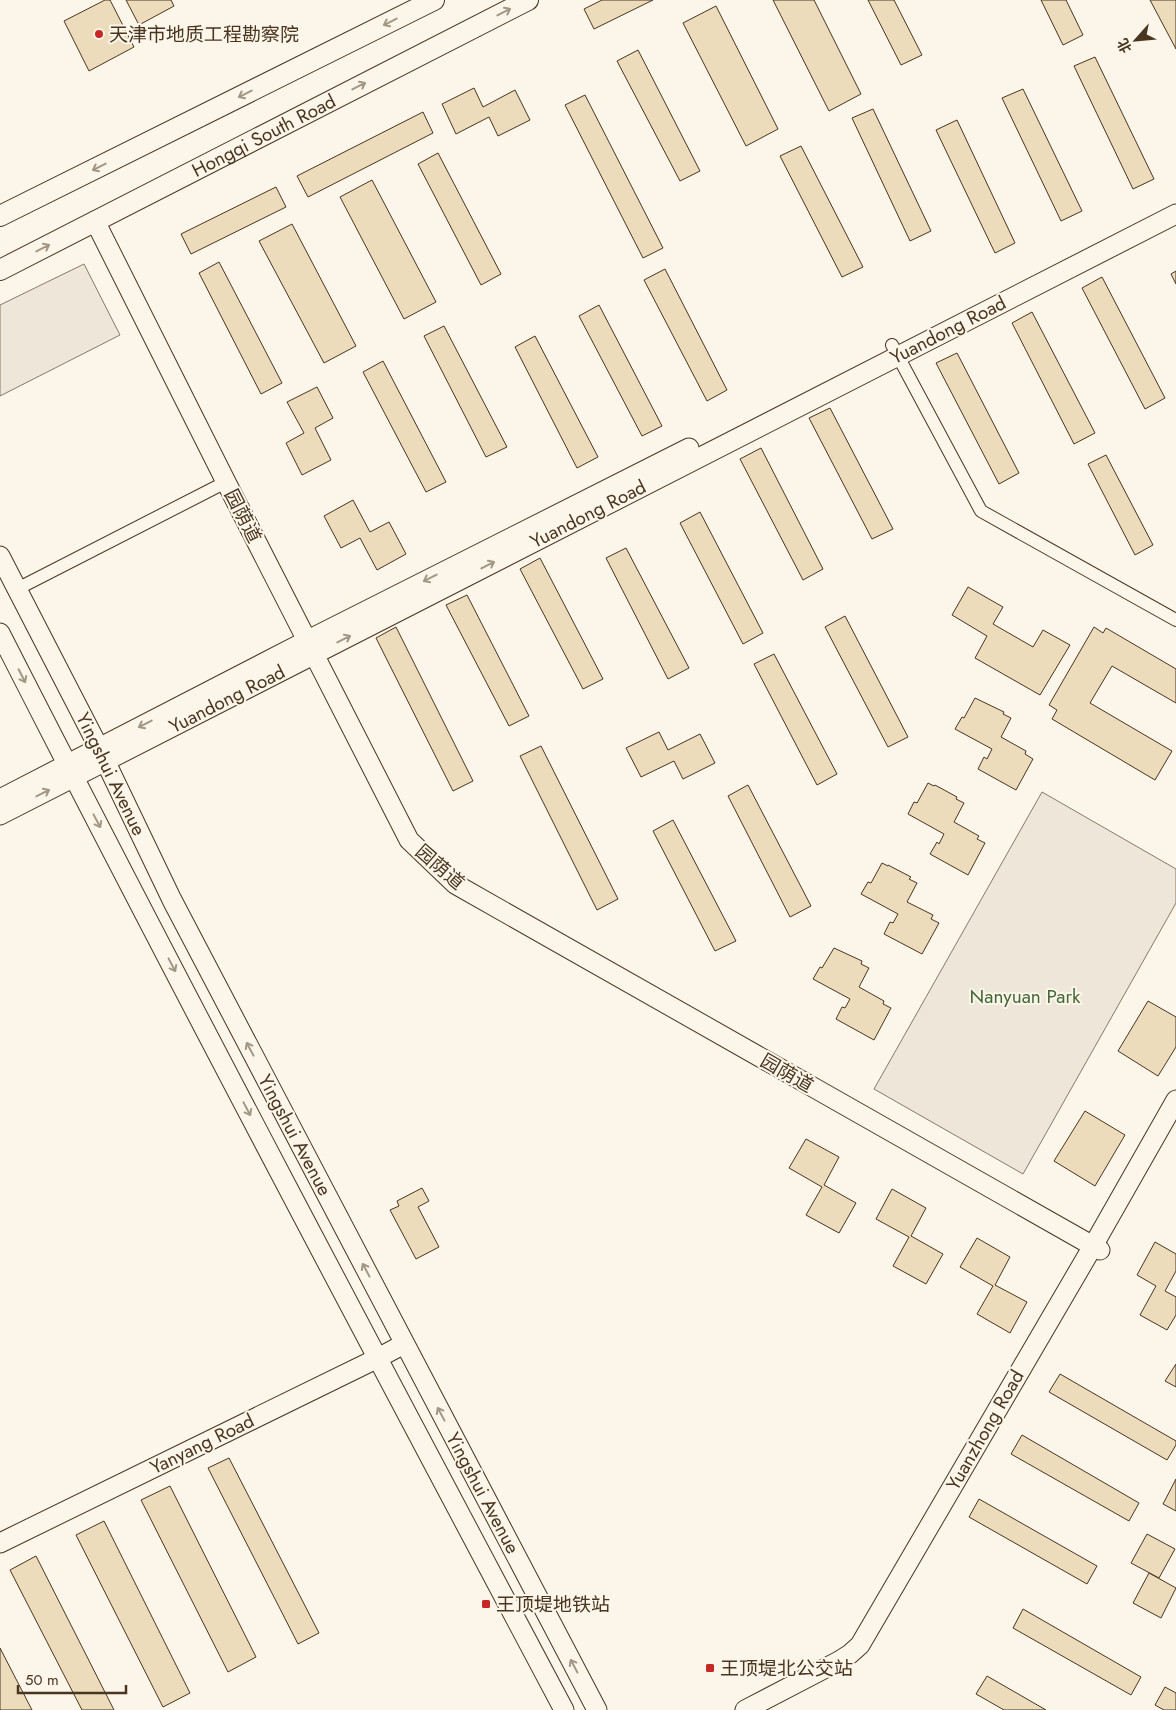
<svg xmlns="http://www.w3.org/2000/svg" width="1176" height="1710" viewBox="0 0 1176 1710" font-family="Jost,'Noto Sans SC',sans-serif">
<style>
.green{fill:#ede6d9;stroke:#887966}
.building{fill:#ecdcbc;stroke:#4a3520}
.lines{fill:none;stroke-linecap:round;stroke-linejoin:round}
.street-casing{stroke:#4a3520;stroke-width:14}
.secondary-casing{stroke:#4a3520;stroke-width:21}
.primary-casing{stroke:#4a3520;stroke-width:22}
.street{stroke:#fbf6e9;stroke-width:12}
.secondary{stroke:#fbf6e9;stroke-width:19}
.primary{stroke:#fbf6e9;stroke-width:20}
.oneway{stroke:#a29684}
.poi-dot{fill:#c62828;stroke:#fbf6e9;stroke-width:2}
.labels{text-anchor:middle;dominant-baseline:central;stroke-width:4;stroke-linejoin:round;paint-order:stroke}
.poi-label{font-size:19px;fill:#4a3520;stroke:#fbf6e9;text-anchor:start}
.street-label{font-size:19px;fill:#4a3520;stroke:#fbf6e9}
.park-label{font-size:19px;fill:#436837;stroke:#fbf6e9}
</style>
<rect width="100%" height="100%" fill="#fbf6e9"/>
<g class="green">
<path d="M84,264L120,335L0,396V305Z"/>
<path d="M1042,792L1176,869V903L1023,1174L874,1089Z"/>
</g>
<g class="building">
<path d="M105,0H110L134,47L89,71L64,21Z"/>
<path d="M126,0H171L174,6L139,25Z"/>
<path d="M602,0H653L594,29L584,9Z"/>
<path d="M773,0H814L861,94L829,111Z"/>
<path d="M868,0H894L922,55L901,65Z"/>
<path d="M1041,0H1066L1083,35L1063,45Z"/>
<path d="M1150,0H1176V49Z"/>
<path d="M716,6L778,129L746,146L683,23Z"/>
<path d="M638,50L700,171L680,181L617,61Z"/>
<path d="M1095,57L1154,179L1133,189L1074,66Z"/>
<path d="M474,88L483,107L515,90L530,120L498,136L489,117L456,134L442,104Z"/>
<path d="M1023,89L1082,211L1061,221L1002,98Z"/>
<path d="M585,95L663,248L643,258L565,105Z"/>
<path d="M873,109L931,231L910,241L852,118Z"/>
<path d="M423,112L433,133L308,197L297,176Z"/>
<path d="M957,120L1015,243L995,253L936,130Z"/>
<path d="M801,146L863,267L842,277L780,156Z"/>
<path d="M438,153L501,274L481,285L418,164Z"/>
<path d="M372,180L436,302L404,319L340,197Z"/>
<path d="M276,187L286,207L191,254L181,234Z"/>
<path d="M292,224L356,346L324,363L259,241Z"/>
<path d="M219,262L282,383L261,394L199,273Z"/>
<path d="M665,269L727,390L707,401L644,280Z"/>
<path d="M1176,271V284L1171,274Z"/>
<path d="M1102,277L1165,398L1145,409L1082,288Z"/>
<path d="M599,305L662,426L642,436L579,316Z"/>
<path d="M1032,312L1095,433L1074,444L1012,323Z"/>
<path d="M444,326L507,447L486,457L424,336Z"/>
<path d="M535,336L598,457L577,468L515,347Z"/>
<path d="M957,353L1019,473L999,484L936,363Z"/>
<path d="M383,361L446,482L426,492L363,372Z"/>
<path d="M317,387L333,418L315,428L331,460L302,475L286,443L304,433L287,402Z"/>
<path d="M830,408L893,529L872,539L809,418Z"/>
<path d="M761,448L823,569L803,580L740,459Z"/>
<path d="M1106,455L1153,545L1135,555L1088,464Z"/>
<path d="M353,500L370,532L389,522L406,554L377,570L360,538L341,548L324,516Z"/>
<path d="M700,512L763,633L743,644L680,523Z"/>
<path d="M626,548L689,668L668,679L606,558Z"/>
<path d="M540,558L603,679L583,689L520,569Z"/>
<path d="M968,587L1003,607L993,624L1033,647L1043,630L1070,645L1040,695L975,658L987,636L952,615Z"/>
<path d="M467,595L529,716L509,726L446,605Z"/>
<path d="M845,616L908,737L888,747L825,627Z"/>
<path d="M396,627L473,781L453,791L376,638Z"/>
<path d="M1094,627L1103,633L1106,628L1176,669V703L1112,666L1090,703L1172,751L1155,780L1052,719L1057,710L1049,705Z"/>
<path d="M774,654L837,774L817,785L754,664Z"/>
<path d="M975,698L1004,712L1003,714L1011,718L1001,737L1026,751L1025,754L1033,759L1016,790L978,769L984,757L987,759L992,749L955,729L962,717L964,718Z"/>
<path d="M659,732L668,750L700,734L715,763L683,779L674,761L641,777L626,748Z"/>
<path d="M541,746L618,899L597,910L520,756Z"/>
<path d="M928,783L934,786L935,785L957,797L956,799L964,803L954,822L979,836L977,839L985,843L968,875L930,854L937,842L939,844L944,834L908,814L914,802L917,803Z"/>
<path d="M748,785L811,906L790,917L728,796Z"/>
<path d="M673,820L736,941L715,951L653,831Z"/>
<path d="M882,863L888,866V865L911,877L909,879L917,883L907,902L933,915L931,919L939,923L922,954L884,934L890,922L893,923L898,914L861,894L868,882L871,883Z"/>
<path d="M834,948L862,961L861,964L869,968L859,987L884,1001L883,1004L891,1008L874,1040L836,1019L842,1007L845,1008L850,999L813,979L820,967L822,968Z"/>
<path d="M1148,1001L1176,1017V1047L1158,1076L1118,1051Z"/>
<path d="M1085,1111L1125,1135L1095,1186L1054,1161Z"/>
<path d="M806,1139L839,1157L824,1185L856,1203L839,1233L806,1215L822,1187L789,1168Z"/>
<path d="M422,1188L429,1201L418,1207L439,1247L416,1259L390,1210L399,1206L397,1201Z"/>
<path d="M892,1189L926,1208L911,1236L943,1254L926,1284L893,1266L909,1237L876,1219Z"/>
<path d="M977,1238L1010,1257L995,1285L1027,1302L1010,1333L977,1314L993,1286L960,1267Z"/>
<path d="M1155,1242L1176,1254V1271L1165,1291L1176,1297V1315L1167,1330L1140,1315L1156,1286L1137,1275Z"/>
<path d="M1176,1364V1387L1165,1381Z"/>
<path d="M1060,1374L1176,1441V1445L1167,1460L1049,1392Z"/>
<path d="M1022,1435L1139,1503L1129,1521L1011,1454Z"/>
<path d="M229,1458L319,1633L298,1644L208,1468Z"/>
<path d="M1176,1479V1511L1163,1504Z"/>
<path d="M170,1486L256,1657L228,1672L141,1500Z"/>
<path d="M979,1499L1097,1566L1087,1584L969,1517Z"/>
<path d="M104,1521L190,1693L163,1707L76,1535Z"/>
<path d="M1147,1534L1175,1549L1159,1578L1131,1563Z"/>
<path d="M36,1556L114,1710H82L10,1570Z"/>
<path d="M1149,1573L1176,1588L1161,1618L1133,1603Z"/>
<path d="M1023,1609L1141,1677L1131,1695L1013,1628Z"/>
<path d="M0,1648L32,1710H0Z"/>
<path d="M987,1676L1046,1710H1004L976,1694Z"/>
<path d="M1165,1687L1176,1693V1710H1164L1155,1705Z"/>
</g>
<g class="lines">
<g class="street-casing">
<g id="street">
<path d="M892,345L981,511L1176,620"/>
<path d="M17,589L226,482"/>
</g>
</g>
<g class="secondary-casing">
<g id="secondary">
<path d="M95,221L226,482L409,840L455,884L1100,1250"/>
<path d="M0,556L99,748L172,900L597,1710"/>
<path d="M0,633C184,994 374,1352 564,1710"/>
<path d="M0,799L308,640L689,448"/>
<path d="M0,815L1176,214"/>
<path d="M0,1543L378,1358L404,1344"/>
<path d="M745,1710L839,1661L850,1654L860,1645L1093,1246L1176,1100"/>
</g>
</g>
<g class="primary-casing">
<g id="primary">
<path d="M0,216L434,0"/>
<path id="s1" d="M0,270L528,0"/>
</g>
</g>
<use href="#street" class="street"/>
<use href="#secondary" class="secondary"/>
<use href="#primary" class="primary"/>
</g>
<defs><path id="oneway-shaft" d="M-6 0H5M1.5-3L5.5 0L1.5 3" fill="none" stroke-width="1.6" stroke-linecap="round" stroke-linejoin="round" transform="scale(1.25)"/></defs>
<g class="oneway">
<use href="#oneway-shaft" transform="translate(504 12) rotate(-27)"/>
<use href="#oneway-shaft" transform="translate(390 22) rotate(153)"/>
<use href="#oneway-shaft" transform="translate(359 86) rotate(-27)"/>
<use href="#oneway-shaft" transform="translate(245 94) rotate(153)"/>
<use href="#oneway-shaft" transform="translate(99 167) rotate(153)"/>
<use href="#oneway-shaft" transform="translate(43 248) rotate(-27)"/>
<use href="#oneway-shaft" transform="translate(488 565) rotate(-27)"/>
<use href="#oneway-shaft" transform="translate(430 578) rotate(153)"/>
<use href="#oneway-shaft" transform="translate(344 639) rotate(-27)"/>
<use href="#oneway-shaft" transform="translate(22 676) rotate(63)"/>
<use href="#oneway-shaft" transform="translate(145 724) rotate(153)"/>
<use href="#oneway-shaft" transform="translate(43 793) rotate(-27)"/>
<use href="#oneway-shaft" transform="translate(97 821) rotate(62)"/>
<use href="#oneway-shaft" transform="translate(172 965) rotate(62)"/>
<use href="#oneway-shaft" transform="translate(250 1049) rotate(-118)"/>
<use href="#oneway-shaft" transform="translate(247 1109) rotate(62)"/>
<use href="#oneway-shaft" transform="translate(366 1270) rotate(-118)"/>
<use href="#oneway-shaft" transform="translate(441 1414) rotate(-118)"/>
<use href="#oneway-shaft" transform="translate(574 1666) rotate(-118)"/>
</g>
<g class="poi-dot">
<circle cx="99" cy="34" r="5"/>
<rect x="481" y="1599" width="10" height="10" rx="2.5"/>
<rect x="705" y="1663" width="10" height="10" rx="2.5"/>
</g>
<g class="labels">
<g class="poi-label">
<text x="109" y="34">天津市地质工程勘察院</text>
<text x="496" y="1604">王顶堤地铁站</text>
<text x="720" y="1668">王顶堤北公交站</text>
</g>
<g class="street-label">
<text stroke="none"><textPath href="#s1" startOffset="296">Hongqi South Road</textPath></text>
<text transform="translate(948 330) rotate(-27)">Yuandong Road</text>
<text transform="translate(588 514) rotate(-27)">Yuandong Road</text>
<text transform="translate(243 516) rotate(63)">园荫道</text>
<text transform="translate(227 699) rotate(-27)">Yuandong Road</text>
<text transform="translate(111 774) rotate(64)">Yingshui Avenue</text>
<text transform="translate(440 867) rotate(41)">园荫道</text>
<text transform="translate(787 1073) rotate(30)">园荫道</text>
<text transform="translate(295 1135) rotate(62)">Yingshui Avenue</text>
<text transform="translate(985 1430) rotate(-60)">Yuanzhong Road</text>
<text transform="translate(202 1444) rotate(-26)">Yanyang Road</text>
<text transform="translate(483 1493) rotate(62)">Yingshui Avenue</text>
</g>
<g class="park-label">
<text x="1025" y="996">Nanyuan Park</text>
</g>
</g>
<g transform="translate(1136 40) rotate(243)" stroke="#fbf6e9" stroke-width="4" paint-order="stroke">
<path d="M0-4L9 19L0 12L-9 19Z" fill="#4a3520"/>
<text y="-8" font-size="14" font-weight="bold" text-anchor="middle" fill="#4a3520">北</text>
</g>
<path d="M18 1685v8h108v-8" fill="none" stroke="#4a3520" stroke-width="2.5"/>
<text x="25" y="1685" font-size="15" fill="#4a3520" stroke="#fbf6e9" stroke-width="4" paint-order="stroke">50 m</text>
</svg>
